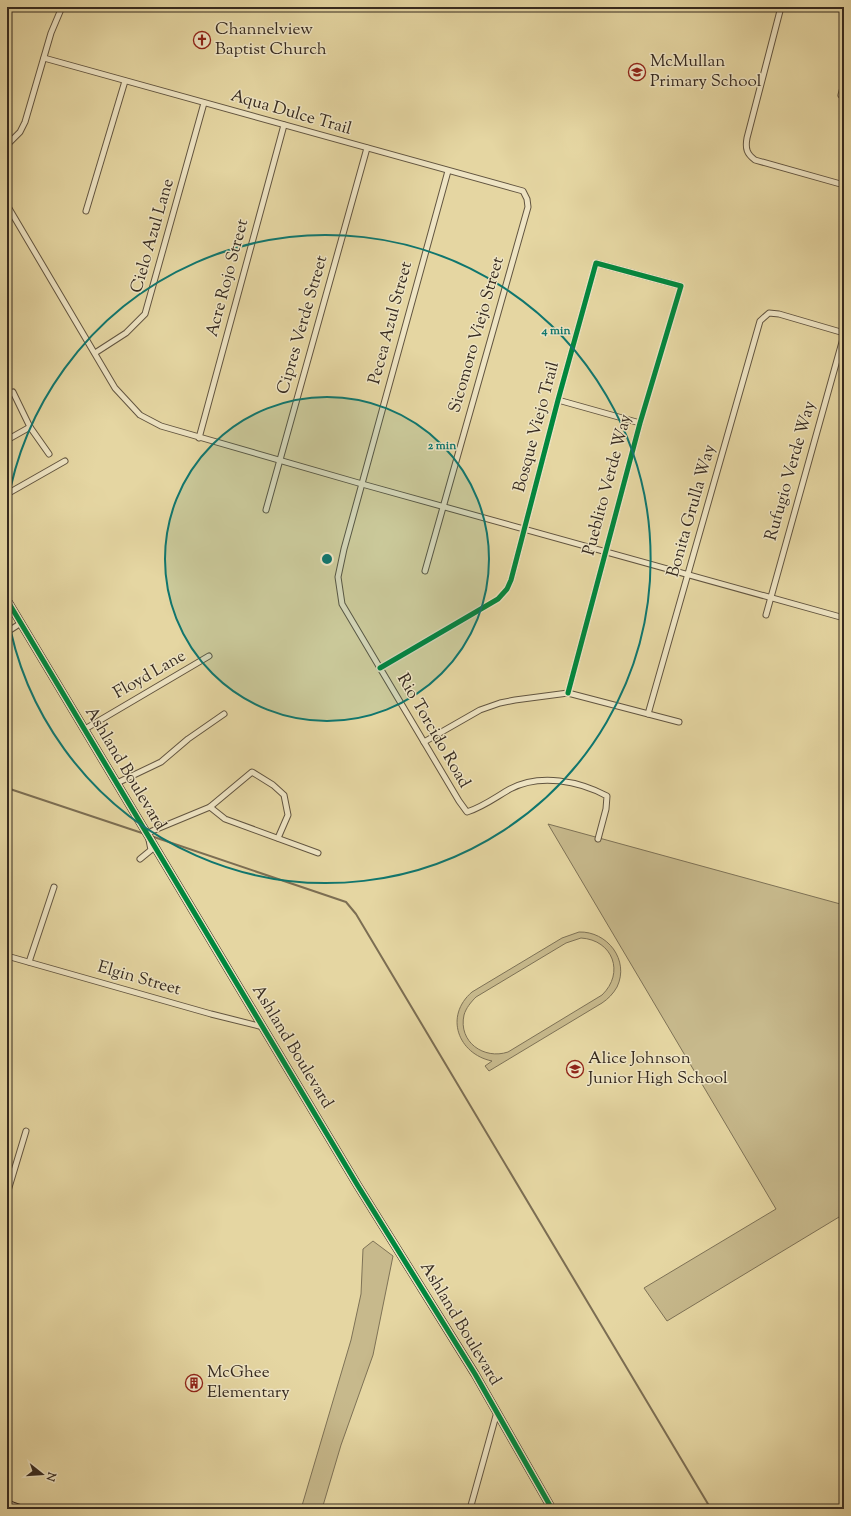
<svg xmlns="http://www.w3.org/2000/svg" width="851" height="1516" viewBox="0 0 851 1516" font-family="'Sorts Mill Goudy',serif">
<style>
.green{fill:#c7b98c;stroke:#7e7256;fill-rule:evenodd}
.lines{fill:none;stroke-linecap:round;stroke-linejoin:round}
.stream{stroke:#7c6e53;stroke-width:2}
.street-casing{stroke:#625540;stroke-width:7}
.secondary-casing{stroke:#362a1f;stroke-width:9}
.street{stroke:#eee4c3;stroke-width:5}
.secondary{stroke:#eee4c3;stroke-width:7}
.cycleway-casing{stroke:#eee4c3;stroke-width:8}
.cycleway{stroke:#00873e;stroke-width:5}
.ring{fill:none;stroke:#0f766e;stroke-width:2}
.labels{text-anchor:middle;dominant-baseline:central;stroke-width:3;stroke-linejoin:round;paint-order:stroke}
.poi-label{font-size:17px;fill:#362a1f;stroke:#eee4c3;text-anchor:start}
.street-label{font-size:17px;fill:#362a1f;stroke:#eee4c3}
.centre{fill:#0f766e;stroke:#eee4c3;stroke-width:2}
.ring-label{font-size:12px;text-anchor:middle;font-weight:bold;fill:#0f766e;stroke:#eee4c3;stroke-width:3;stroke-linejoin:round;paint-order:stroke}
</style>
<rect width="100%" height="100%" fill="#e5d6a2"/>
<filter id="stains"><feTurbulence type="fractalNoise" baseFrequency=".005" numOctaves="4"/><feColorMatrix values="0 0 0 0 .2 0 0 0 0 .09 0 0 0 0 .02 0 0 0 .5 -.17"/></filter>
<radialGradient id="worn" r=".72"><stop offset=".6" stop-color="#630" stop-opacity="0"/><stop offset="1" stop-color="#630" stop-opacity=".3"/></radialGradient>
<g class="green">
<path d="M548,824L844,905V1214L667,1321L644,1288L776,1209Z"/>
<path d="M579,932C607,931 630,960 617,987C613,994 608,999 602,1003L489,1071L485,1066L492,1061C458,1054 444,1016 472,992L562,938ZM581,938C613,940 625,973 602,995L508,1052C484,1060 458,1042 464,1015C466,1008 471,1002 476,997L566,943Z"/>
<path d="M373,1241L393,1256L373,1355L341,1445L322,1509H301L351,1340L361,1294L363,1249Z"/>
</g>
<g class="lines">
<g class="stream">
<path d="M7,788L145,834"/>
<path d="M151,836L346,902L356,914L711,1509"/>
</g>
<g class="street-casing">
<g id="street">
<path d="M781,7L747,138C745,149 747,154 755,160L844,185"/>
<path d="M44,58L523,191L527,199L528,207L425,571"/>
<path d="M841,95L844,83"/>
<path d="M7,145L20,132L25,122L51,33L62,7"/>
<path d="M448,171L344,549L338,577L342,604L459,801L467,812C483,807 496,797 510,789C540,773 579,781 607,796L606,809L598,839"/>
<path d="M7,205L115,388L140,415L161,426L362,484L844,618"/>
<path d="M86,211L125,81"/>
<path d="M95,353L126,333L145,314L204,103"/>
<path d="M13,392L30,427L49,454"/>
<path d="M558,400L640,423"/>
<path d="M199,438L284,125"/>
<path d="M7,440L30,427"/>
<path d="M7,494L65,461"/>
<path d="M266,510L367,148"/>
<path d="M766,615L844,335"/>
<path d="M7,632L21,623"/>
<path d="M380,668L498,599L507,589L511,580L558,400L596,263L681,286L640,423L568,693"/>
<path d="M648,714L760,321L769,313L779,314L844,333"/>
<path d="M85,729L209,656"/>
<path d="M424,742L480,710L500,703L515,700L568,693L679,722"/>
<path d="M117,783L161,762L188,739L224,714"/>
<path d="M210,807L225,819L318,853"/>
<path d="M140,859L151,850L148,835L152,831L210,807L252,772L273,785L284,795L288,815L278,838"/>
<path d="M7,956L211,1014L263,1027"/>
<path d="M29,962L54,887"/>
<path d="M7,1194L26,1131"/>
<path d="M470,1509L497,1412"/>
</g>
</g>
<g class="secondary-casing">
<g id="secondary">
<path d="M7,600L358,1186L475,1374L552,1509"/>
<path d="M7,1504L21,1509"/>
</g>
</g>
<use href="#street" class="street"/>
<use href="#secondary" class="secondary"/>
<g class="cycleway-casing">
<g id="cycleway">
<path d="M7,600L358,1186L475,1374L552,1509"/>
<path d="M380,668L498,599L507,589L511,580L558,400L596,263L681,286L640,423L568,693"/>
</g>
</g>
<use href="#cycleway" class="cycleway"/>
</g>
<circle cx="327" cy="559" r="162" fill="#0f766e" fill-opacity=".12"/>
<g class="ring">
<circle cx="327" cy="559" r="162"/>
<path d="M7 506A324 324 0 1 1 7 612"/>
</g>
<defs>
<g id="church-ring" transform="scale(0.9)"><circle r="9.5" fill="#eee4c3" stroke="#8f2418" stroke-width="1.5"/><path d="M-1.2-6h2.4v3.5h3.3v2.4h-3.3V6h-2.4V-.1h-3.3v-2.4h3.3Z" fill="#8f2418"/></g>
<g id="school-ring" transform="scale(0.9)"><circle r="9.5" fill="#eee4c3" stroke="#8f2418" stroke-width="1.5"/><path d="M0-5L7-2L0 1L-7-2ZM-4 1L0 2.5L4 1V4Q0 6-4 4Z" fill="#8f2418"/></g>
<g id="building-ring" transform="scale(0.9)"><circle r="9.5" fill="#eee4c3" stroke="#8f2418" stroke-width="1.5"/><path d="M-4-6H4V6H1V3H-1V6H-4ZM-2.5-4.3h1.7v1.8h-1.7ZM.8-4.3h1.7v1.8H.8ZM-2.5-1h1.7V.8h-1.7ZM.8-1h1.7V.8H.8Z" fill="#8f2418"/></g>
</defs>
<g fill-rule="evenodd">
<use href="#church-ring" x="202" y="40"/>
<use href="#school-ring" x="637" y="72"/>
<use href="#school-ring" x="575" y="1069"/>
<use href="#building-ring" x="194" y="1383"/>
</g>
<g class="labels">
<g class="poi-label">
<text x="215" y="30">Channelview<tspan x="215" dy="20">Baptist Church</tspan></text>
<text x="650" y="62">McMullan<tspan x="650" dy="20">Primary School</tspan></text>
<text x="588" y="1059">Alice Johnson<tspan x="588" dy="20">Junior High School</tspan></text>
<text x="207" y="1373">McGhee<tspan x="207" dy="20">Elementary</tspan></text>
</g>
<g class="street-label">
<text transform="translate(291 113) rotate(16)">Aqua Dulce Trail</text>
<text transform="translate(153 236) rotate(-74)">Cielo Azul Lane</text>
<text transform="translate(228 278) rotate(-75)">Acre Rojo Street</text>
<text transform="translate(391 323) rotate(-75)">Pecea Azul Street</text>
<text transform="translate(303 325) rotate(-74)">Cipres Verde Street</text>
<text transform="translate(477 335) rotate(-74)">Sicomoro Viejo Street</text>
<text transform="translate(537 427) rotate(-75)">Bosque Viejo Trail</text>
<text transform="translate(791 471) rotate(-74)">Rufugio Verde Way</text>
<text transform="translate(608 485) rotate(-75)">Pueblito Verde Way</text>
<text transform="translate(692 511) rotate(-74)">Bonita Grulla Way</text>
<text transform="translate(150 675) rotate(-30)">Floyd Lane</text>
<text transform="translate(433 731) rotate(60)">Rio Torcido Road</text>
<text transform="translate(125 769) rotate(59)">Ashland Boulevard</text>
<text transform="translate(139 979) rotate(16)">Elgin Street</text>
<text transform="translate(292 1047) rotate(59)">Ashland Boulevard</text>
<text transform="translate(460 1324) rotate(59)">Ashland Boulevard</text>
</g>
</g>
<circle cx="327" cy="559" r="6" class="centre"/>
<g class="ring-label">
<text x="556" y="334">4 min</text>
<text x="442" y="449">2 min</text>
</g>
<rect width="851" height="1516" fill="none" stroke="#e5d6a2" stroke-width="24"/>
<rect x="8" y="8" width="835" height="1500" fill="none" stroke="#362a1f" stroke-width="2"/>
<rect x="12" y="12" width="827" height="1492" fill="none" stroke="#362a1f"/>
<g transform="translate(42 1474) rotate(107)" stroke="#eee4c3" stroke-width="3" paint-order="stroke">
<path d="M0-3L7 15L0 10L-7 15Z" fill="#362a1f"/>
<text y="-6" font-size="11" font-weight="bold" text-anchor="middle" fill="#362a1f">N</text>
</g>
<rect width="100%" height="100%" filter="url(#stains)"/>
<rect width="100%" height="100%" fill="url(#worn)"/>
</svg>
